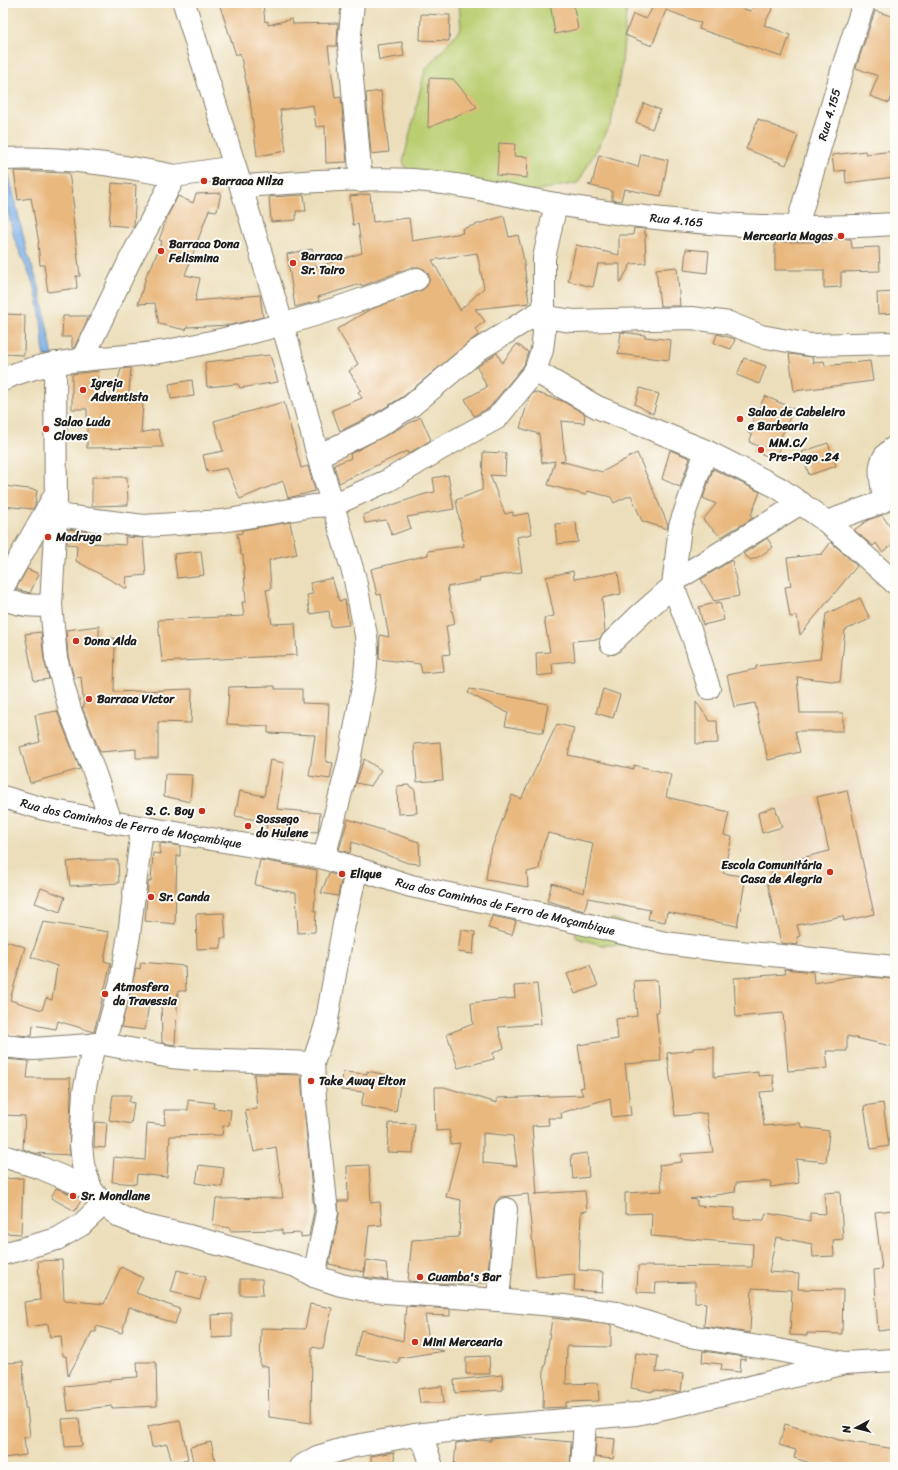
<svg xmlns="http://www.w3.org/2000/svg" width="898" height="1470" viewBox="0 0 898 1470" font-family="Sriracha,sans-serif">
<style>
.built{fill:#edd7bb}
.green{fill:#bace71;stroke:#6b7546}
.water{fill:#7bb0e9;stroke:#4c6682}
.building{fill:#e9b87e;fill-rule:evenodd}
.lines{fill:none;stroke-linecap:round;stroke-linejoin:round}
.minor-casing{stroke:#847d6b;stroke-width:24}
.minor{stroke:#fff;stroke-width:22}
.poi-dot{fill:#c8321e;stroke:#fdfcf7;stroke-width:1.5}
.labels{text-anchor:middle;dominant-baseline:central;stroke-width:4;stroke-linejoin:round;paint-order:stroke}
.street-label{font-size:12px;fill:#1c1c1c;stroke:#fdfcf7}
.poi-label{font-size:12px;font-weight:bold;fill:#1c1c1c;stroke:#fdfcf7;text-anchor:start}
</style>
<rect width="100%" height="100%" fill="#fdfcf7"/>
<filter id="ink" filterUnits="userSpaceOnUse"><feTurbulence type="fractalNoise" baseFrequency=".025" numOctaves="2"/><feDisplacementMap in="SourceGraphic" scale="8" xChannelSelector="R" yChannelSelector="G"/><feConvolveMatrix kernelMatrix="1 2 1 2 8 2 1 2 1" color-interpolation-filters="sRGB"/></filter>
<filter id="wash" filterUnits="userSpaceOnUse"><feTurbulence type="fractalNoise" baseFrequency=".012" numOctaves="4" result="noise"/><feDisplacementMap in="SourceGraphic" scale="16" xChannelSelector="R" yChannelSelector="G"/><feGaussianBlur stdDeviation="0.9" result="paint"/><feColorMatrix in="noise" values="0 0 0 0 0 0 0 0 0 0 0 0 0 0 0 0 0 1.4 0 .05"/><feComposite in="paint" operator="in"/></filter>
<g filter="url(#wash)">
<rect width="100%" height="100%" fill="#ecdeba"/>
<path class="built" d="M852,782L882,911V920L801,926L778,832L786,827L778,802Z"/>
<g class="green">
<path d="M459,3H627L622,63L611,124L578,183L533,191L411,178L403,162L425,70L461,28Z"/>
<path d="M614,919L629,924L630,945H601L577,938L575,933L587,922Z"/>
</g>
<path class="water" d="M3,163H6L27,252L39,287L53,357L44,356L41,318L35,288L14,238L8,212Z"/>
<g id="blocks">
<g class="building">
<path d="M219,3H263L265,22L268,21V25L292,19L293,24L338,23L337,46H328L335,98L341,97L347,162L326,163L325,126L316,127L313,105L280,110L286,151L257,156L250,100L240,53L236,55Z"/>
<path d="M550,3H573L578,29L555,34Z"/>
<path d="M652,3H722L751,11L754,3H775L764,25L790,35L782,57L699,29L701,23L666,10L652,46L625,35L633,14L646,19L654,5Z"/>
<path d="M875,11L895,17V89L889,103L870,96L878,76L856,68Z"/>
<path d="M421,14L450,15L449,41L420,40Z"/>
<path d="M402,42L404,56L379,60L377,45Z"/>
<path d="M429,78L453,79L477,107L428,128Z"/>
<path d="M381,91L389,152L371,154L366,93Z"/>
<path d="M644,103L660,110L652,129L636,122Z"/>
<path d="M758,119L798,136L786,165L746,149Z"/>
<path d="M499,143L515,144L514,156L528,157L527,178L497,175Z"/>
<path d="M865,151L866,154L895,151V177L846,183L845,170L834,172L832,155Z"/>
<path d="M641,154L668,160L661,196L624,189L621,201L612,200V191L588,185L592,184L599,155L638,167Z"/>
<path d="M14,171L69,173L74,208L72,209L80,276H76L77,288L48,292L44,265H40L38,243H39L31,198L18,200Z"/>
<path d="M112,183L136,185L134,227L109,225Z"/>
<path d="M221,193L217,211L209,210L185,275L200,278L195,301L260,295L263,317L231,325L187,327L186,330L159,324L155,303L138,304L148,270H150L162,241L159,240L168,215L178,196L193,203L196,194Z"/>
<path d="M370,194L373,222L409,218L412,241L463,233L462,229L504,216L509,237L518,235L523,256L529,303L475,309L485,321L475,329L479,334L404,396L371,416L340,431L332,410L362,398L358,392L361,390L349,371L358,364L337,329L369,310L422,290L426,287L429,281V275L424,269L419,267H412L362,286L361,284L318,297L319,301L295,307L287,254L312,249L316,267L362,253L358,224L353,225L350,196ZM477,253L484,288L460,310L432,260Z"/>
<path d="M304,195L306,211H296V220L271,222L269,197Z"/>
<path d="M634,228L645,229V235H647L645,238L646,263L631,264L620,283V264H598L593,287L568,281L576,245L619,255V235H633Z"/>
<path d="M827,239H851L852,248L879,247L880,271L841,272V287L824,288V270H775V242H827Z"/>
<path d="M686,249L709,251L707,273L684,270Z"/>
<path d="M677,267L680,306H660L656,269Z"/>
<path d="M895,292V313L878,314L877,293Z"/>
<path d="M6,314L25,315L24,355L3,354Z"/>
<path d="M63,316H89L74,348H72V337H62Z"/>
<path d="M621,332L645,335V337L671,340L669,360L618,354Z"/>
<path d="M717,334L735,339L731,349L714,343Z"/>
<path d="M517,344L528,352L524,365L489,408L474,416L465,399L487,387L477,367L497,353L502,363Z"/>
<path d="M789,354L812,357L813,363L824,361L825,366L870,361L873,381L794,391Z"/>
<path d="M270,355L278,382L240,388L238,384L207,387L205,362Z"/>
<path d="M744,358L766,366L759,384L737,375Z"/>
<path d="M131,368L128,402L143,403L141,433L158,429L163,447L87,448V409H72V374L99,371L95,397L112,401L121,369Z"/>
<path d="M192,380L194,396L171,399L169,384Z"/>
<path d="M640,388L659,394L653,414L635,404Z"/>
<path d="M534,392L562,401L585,414L584,423L561,421L565,460L560,461L602,472L637,453L668,525L667,529L642,521L631,495L614,503L611,497L587,491L586,495L548,485L555,461L542,463L539,434L520,428L529,398Z"/>
<path d="M765,396L794,409L780,439L783,441L774,459L755,451L758,446L749,442L752,435L747,432Z"/>
<path d="M284,402L301,468L308,466L315,491L288,498L283,481L240,499L227,468L207,472L203,455L223,451L214,421Z"/>
<path d="M421,417L431,440L408,454L407,451L339,483L334,465L351,458L350,454Z"/>
<path d="M828,443L836,466L809,475L802,452Z"/>
<path d="M670,450L690,458L680,487L662,479Z"/>
<path d="M483,452L506,453L505,476L490,475L505,514L513,512V516L528,513L532,534L517,537L522,572L479,578L480,581L447,587L455,624L446,626L450,654L442,655L444,671L422,673L420,664L379,659L380,635L389,637L381,594L377,595L371,569L428,555V551L464,546L456,500L482,490Z"/>
<path d="M713,469L760,492L751,515L753,518L721,537L703,520L716,504L703,498Z"/>
<path d="M448,475L454,509L407,517L411,528L392,535L386,520L365,523L363,515L425,494L435,492L433,478Z"/>
<path d="M92,477H127L128,505L92,506Z"/>
<path d="M4,486L37,490L35,505L33,509L3,506Z"/>
<path d="M882,515L895,534V543L882,552L876,543L873,546L854,530L868,520Z"/>
<path d="M290,522L297,554L269,560L271,589L266,590L272,624L295,623L297,655L162,662L158,620L244,616L242,602H246L243,555H241L237,534L242,533V530Z"/>
<path d="M576,522L578,542L557,544L555,524Z"/>
<path d="M68,529L89,532L88,543L126,545L125,537L143,538L146,575L126,577L127,589L76,561L77,545L67,544Z"/>
<path d="M767,538L773,547L760,556L751,560L743,554Z"/>
<path d="M831,542L857,566L800,635L797,616L790,617L785,587L791,586L787,558L822,554Z"/>
<path d="M201,551L204,575L177,578L174,554Z"/>
<path d="M732,560L739,596L714,601L701,579Z"/>
<path d="M27,569L39,574L30,593L16,589Z"/>
<path d="M573,571L574,579L618,572L621,594L602,598L605,632L599,639L573,641L575,661L552,663L553,674L537,676L536,653L550,652L544,618L554,616L546,577Z"/>
<path d="M332,578L339,601L345,600L349,625L331,627L329,611L310,614L307,595L313,594L310,583Z"/>
<path d="M860,598L870,619L845,630L840,682L797,677L800,713H843V731H795L800,752L768,760L755,703L734,707L727,675L756,669V666L820,659L826,614Z"/>
<path d="M720,602L724,620L703,625L699,607Z"/>
<path d="M99,626V638H115L114,692L192,689L191,723L158,722V758H136V749L100,752L82,707H84L81,677L74,678L68,656L66,630Z"/>
<path d="M41,632L44,659L49,679L34,681L25,634Z"/>
<path d="M275,686V689H302V703L329,704L326,762L333,763L330,779L309,776L315,735L268,733V726L227,724L229,687Z"/>
<path d="M470,689L548,704L543,733L505,726L508,713L468,693Z"/>
<path d="M603,689L620,695L613,718L596,713Z"/>
<path d="M696,702L710,721H717L718,743L696,744Z"/>
<path d="M57,711L80,769L30,783L20,747L40,742L35,715Z"/>
<path d="M557,724L574,728L568,755L634,769V765L671,774L666,797L729,812L724,835L732,837L723,873L746,877L737,926L667,912L665,922L648,919L650,910L588,898L584,911L547,901L552,883L584,893L593,843L548,833L542,848L539,869L527,872L528,887L486,880L489,855L512,795L521,799Z"/>
<path d="M440,742L443,780L417,782L414,744Z"/>
<path d="M364,759L381,770L371,786L356,783Z"/>
<path d="M270,760L284,763L277,809L320,813L318,832L292,831L290,840L265,835L267,825L262,824L263,821L235,816L240,791L264,796Z"/>
<path d="M165,774L192,775L190,802L164,796Z"/>
<path d="M408,785L415,790L417,813L398,814L397,786Z"/>
<path d="M847,790L874,914L844,921L843,916L797,925L800,936L797,937L798,945L781,943L767,881L774,882L770,866L829,851L817,797Z"/>
<path d="M775,807L782,827L762,833L758,813Z"/>
<path d="M348,819L419,842L420,864L408,863L352,842L350,853L339,850Z"/>
<path d="M160,843L180,846V856H177L175,924L145,921L148,885L149,881H151L153,853L160,854Z"/>
<path d="M85,860H118L119,883L70,886L67,862Z"/>
<path d="M260,860L317,870L314,911H316L315,932L298,933L296,893L255,885Z"/>
<path d="M329,873L342,877L338,896L321,893Z"/>
<path d="M41,888L65,897L60,912L35,903Z"/>
<path d="M224,913L226,938H221V948L197,949L196,914Z"/>
<path d="M492,916L516,921L512,935L488,928Z"/>
<path d="M43,922L109,932L104,961L111,963L94,1032L58,1021L56,1029L33,1025L32,1036L3,1034V940L25,947L10,1000L42,1010L46,998L52,1000L57,966L31,957Z"/>
<path d="M461,930L475,932L473,954L458,952Z"/>
<path d="M141,962L185,966L186,991H178L175,1045L162,1043L161,998L150,997L145,1030L121,1027L136,968L140,969Z"/>
<path d="M590,965L598,986L575,994L567,974Z"/>
<path d="M784,969L813,972L814,983L856,976L895,979V1047L847,1036V1051H826L828,1068L788,1071L783,1013L736,1017L734,978L785,974Z"/>
<path d="M657,980L659,1012H656L661,1061L625,1064L631,1115L612,1117L610,1098L561,1113L562,1118H548L549,1125L532,1126L537,1194H534L585,1191L587,1211L581,1212L579,1270L603,1272L602,1292L574,1290L575,1274L536,1277L528,1194L500,1197L496,1202L494,1208L487,1283H453V1284L408,1281L412,1240L459,1237L461,1200L446,1197L460,1143L451,1144L449,1130L436,1131L435,1087H444L497,1103V1098L583,1095L580,1088L584,1087L578,1045L618,1039L616,1019L637,1016L634,981ZM483,1133L513,1136L517,1166L483,1163Z"/>
<path d="M537,984L541,1024L498,1027L504,1048L493,1053L494,1059L458,1068L447,1034L473,1024L471,1003L515,998L514,986Z"/>
<path d="M714,1047V1077L758,1072V1076L773,1075L774,1091L760,1092L764,1126L800,1123L801,1127L829,1131L826,1162L796,1159L799,1183L770,1187L771,1181L736,1183L735,1192L690,1199L697,1200V1206L735,1208L734,1219L764,1220L766,1213L810,1221V1213L826,1214L824,1193L840,1192L843,1239L833,1240L834,1256L813,1257L812,1244L776,1237L769,1272L799,1274L798,1289L843,1290L842,1334L807,1333V1336L790,1335L792,1290L752,1288L750,1333L704,1326L706,1303L695,1302V1282L656,1283L655,1293L637,1292L638,1266L752,1267L753,1244L651,1236L652,1213L625,1214V1193L662,1191L659,1165L682,1162L681,1154L713,1152L706,1113L675,1116L667,1053L693,1050V1048Z"/>
<path d="M3,1059L29,1061L27,1078H70L71,1095L69,1155L34,1153L23,1149L25,1116L3,1115Z"/>
<path d="M367,1071L388,1075L390,1085H400L396,1112L361,1106L364,1092L341,1090L343,1072L367,1074Z"/>
<path d="M254,1074L301,1075L314,1211L309,1236L301,1237V1233L282,1234V1230L230,1231V1228L213,1225L216,1199L283,1198L276,1147L254,1152L245,1110L257,1109Z"/>
<path d="M113,1095H131L129,1102L134,1103L131,1124L109,1120Z"/>
<path d="M188,1100L214,1103L213,1108L231,1110L229,1125L223,1126L222,1135L170,1136L167,1177L137,1174L136,1184L112,1182L114,1157L145,1160L147,1123L165,1125L164,1110H188Z"/>
<path d="M883,1103L889,1146L871,1149L864,1106Z"/>
<path d="M95,1122L107,1123L105,1148L94,1147Z"/>
<path d="M389,1123L415,1124L413,1153L387,1152Z"/>
<path d="M587,1153L589,1177L573,1179L571,1155Z"/>
<path d="M199,1165L224,1168L222,1187L196,1183Z"/>
<path d="M369,1165L371,1203L380,1202L382,1225L369,1226L364,1272L329,1264L339,1214L338,1201H348L347,1166Z"/>
<path d="M23,1178L21,1234L5,1233V1231H3V1179Z"/>
<path d="M56,1188L82,1199L75,1211L51,1198Z"/>
<path d="M893,1210L895,1229V1329L878,1331L874,1270L882,1269L875,1212Z"/>
<path d="M62,1260L64,1300L104,1304L121,1267L143,1278L136,1293L180,1309L175,1324L129,1307L122,1333L96,1326V1332H92L68,1376L66,1356H63L61,1336L50,1337L48,1324L27,1327L24,1302L40,1300L38,1261Z"/>
<path d="M367,1260L386,1263L388,1280L364,1277Z"/>
<path d="M177,1270L206,1277L200,1299L171,1292Z"/>
<path d="M240,1279H262L263,1295H240Z"/>
<path d="M310,1304L332,1308L323,1349L312,1347L311,1423L269,1417L268,1366H260L261,1328L305,1329Z"/>
<path d="M406,1306L450,1309V1316L425,1315L430,1348L444,1351L399,1358L398,1364L355,1355L361,1330L403,1341Z"/>
<path d="M232,1314V1337L212,1338L211,1315Z"/>
<path d="M552,1318L611,1325V1347L567,1346L566,1384L598,1383L599,1401L566,1402V1407L543,1408L544,1367H545Z"/>
<path d="M703,1351L745,1357V1360L741,1359L740,1372L721,1370L722,1364L702,1362Z"/>
<path d="M636,1353L658,1356L656,1372L683,1374L681,1392L653,1390L652,1392L631,1388Z"/>
<path d="M489,1356L490,1374H466V1357Z"/>
<path d="M23,1362L25,1408H27L30,1437H24L26,1455L4,1458L3,1443L6,1442L3,1391L8,1390L6,1363Z"/>
<path d="M137,1362H156L157,1406L112,1408V1406L68,1411L65,1386L110,1381V1379L138,1377Z"/>
<path d="M502,1375L503,1390L455,1393L454,1380Z"/>
<path d="M442,1386L444,1403H420L418,1389Z"/>
<path d="M79,1418L82,1446L65,1447L62,1419Z"/>
<path d="M180,1420L188,1459L172,1463L167,1444L152,1447L148,1426Z"/>
<path d="M785,1424L839,1440L895,1449L892,1467H855L831,1463L830,1467H823L794,1458L796,1450L779,1445Z"/>
<path d="M518,1437L571,1442L570,1467H454L456,1443L479,1440L491,1441V1439Z"/>
<path d="M596,1437L615,1439L613,1459L595,1457Z"/>
<path d="M211,1442L216,1464L194,1467L190,1447Z"/>
<path d="M394,1452L395,1467H371V1456Z"/>
</g>
</g>
</g>
<g filter="url(#ink)">
<use href="#blocks" fill-opacity="0" stroke="#847d6b" stroke-width="1"/>
<g class="lines">
<g class="minor-casing">
<g id="minor">
<path d="M184,3L235,167L289,347L318,456L354,575L366,635L367,650L365,677L349,761L324,858"/>
<path d="M353,3L349,44L361,181"/>
<path d="M3,159C61,156 118,165 175,176"/>
<path id="s1" d="M241,186C296,183 358,177 413,180C461,183 509,196 556,204C667,223 782,232 895,224"/>
<path id="s2" d="M797,226L844,64L864,3"/>
<path d="M545,317L573,321L692,318L729,323L761,336L810,345L895,343"/>
<path d="M82,360L130,260L175,176L235,167"/>
<path d="M55,363L56,515L51,605L56,658L70,710L95,774L111,822"/>
<path d="M535,371L597,407L706,451L779,488L827,522L895,583"/>
<path d="M3,380C12,374 22,372 31,369C77,356 126,359 172,350C256,334 338,311 417,279"/>
<path d="M706,451L680,526L673,586L694,640L709,688"/>
<path d="M318,456L377,427L411,406L478,350L543,310"/>
<path d="M56,515L144,526L222,521L313,506L333,505L389,480L440,449L497,418L535,371L542,350L544,333V258L556,204"/>
<path d="M827,522L882,502L884,498C881,477 874,460 895,447"/>
<path d="M3,587L55,495"/>
<path d="M3,598C19,606 34,607 51,605"/>
<path d="M611,643L640,615L673,586L679,578L801,503"/>
<path id="s3" d="M3,797L44,809L111,822L324,858L411,886L534,912L665,943L719,950L895,967"/>
<path d="M94,1044L84,1092L81,1144L83,1165L91,1189L103,1204L121,1217L141,1225L189,1236L296,1266L314,1276L341,1285L371,1291L498,1300L563,1306L617,1313L689,1336L778,1350L845,1363"/>
<path d="M104,1044L121,981L129,935L142,828"/>
<path d="M3,1046L33,1049L104,1044L171,1057L193,1059L313,1063"/>
<path d="M3,1156L41,1168L91,1189"/>
<path d="M3,1254L57,1239L81,1225L103,1204"/>
<path d="M314,1276L327,1212L315,1099L313,1063L326,1025L344,924L357,868"/>
<path d="M498,1300L506,1209"/>
<path d="M415,1435L425,1445L432,1467"/>
<path d="M300,1467L317,1457L350,1447L415,1435L482,1427L636,1414L687,1403L845,1363L895,1360"/>
<path d="M582,1467L585,1420"/>
</g>
</g>
<use href="#minor" class="minor"/>
</g>
</g>
<g class="poi-dot">
<circle cx="204" cy="181" r="4"/>
<circle cx="841" cy="236" r="4"/>
<circle cx="161" cy="251" r="4"/>
<circle cx="293" cy="263" r="4"/>
<circle cx="83" cy="390" r="4"/>
<circle cx="740" cy="419" r="4"/>
<circle cx="46" cy="429" r="4"/>
<circle cx="761" cy="450" r="4"/>
<circle cx="48" cy="537" r="4"/>
<circle cx="76" cy="641" r="4"/>
<circle cx="89" cy="699" r="4"/>
<circle cx="202" cy="811" r="4"/>
<circle cx="248" cy="826" r="4"/>
<circle cx="830" cy="872" r="4"/>
<circle cx="342" cy="874" r="4"/>
<circle cx="151" cy="897" r="4"/>
<circle cx="105" cy="994" r="4"/>
<circle cx="311" cy="1081" r="4"/>
<circle cx="73" cy="1196" r="4"/>
<circle cx="420" cy="1277" r="4"/>
<circle cx="415" cy="1342" r="4"/>
</g>
<g class="labels">
<g class="street-label">
<text stroke="none"><textPath href="#s2" startOffset="116">Rua 4.155</textPath></text>
<text stroke="none"><textPath href="#s1" startOffset="439">Rua 4.165</textPath></text>
<text stroke="none"><textPath href="#s3" startOffset="131">Rua dos Caminhos de Ferro de Moçambique</textPath></text>
<text stroke="none"><textPath href="#s3" startOffset="515">Rua dos Caminhos de Ferro de Moçambique</textPath></text>
</g>
<g class="poi-label">
<text x="212" y="181">Barraca Nilza</text>
<text x="833" y="236" text-anchor="end">Mercearia Magas</text>
<text x="169" y="244">Barraca Dona<tspan x="169" dy="14">Felismina</tspan></text>
<text x="301" y="256">Barraca<tspan x="301" dy="14">Sr. Tairo</tspan></text>
<text x="91" y="383">Igreja<tspan x="91" dy="14">Adventista</tspan></text>
<text x="748" y="412">Salao de Cabeleiro<tspan x="748" dy="14">e Barbearia</tspan></text>
<text x="54" y="422">Salao Luda<tspan x="54" dy="14">Cloves</tspan></text>
<text x="769" y="443">MM.C/<tspan x="769" dy="14">Pre-Pago .24</tspan></text>
<text x="56" y="537">Madruga</text>
<text x="84" y="641">Dona Alda</text>
<text x="97" y="699">Barraca Victor</text>
<text x="194" y="811" text-anchor="end">S. C. Boy</text>
<text x="256" y="819">Sossego<tspan x="256" dy="14">do Hulene</tspan></text>
<text x="822" y="865" text-anchor="end">Escola Comunitária<tspan x="822" dy="14">Casa de Alegria</tspan></text>
<text x="350" y="874">Elique</text>
<text x="159" y="897">Sr. Canda</text>
<text x="113" y="987">Atmosfera<tspan x="113" dy="14">da Travessia</tspan></text>
<text x="319" y="1081">Take Away Elton</text>
<text x="81" y="1196">Sr. Mondlane</text>
<text x="428" y="1277">Cuamba's Bar</text>
<text x="423" y="1342">Mini Mercearia</text>
</g>
</g>
<rect width="898" height="1470" fill="none" stroke="#fdfcf7" stroke-width="16"/>
<g transform="translate(856 1428) rotate(263)" stroke="#fdfcf7" stroke-width="3" paint-order="stroke">
<path d="M0-3L7 15L0 10L-7 15Z" fill="#1c1c1c"/>
<text y="-6" font-size="11" font-weight="bold" text-anchor="middle" fill="#1c1c1c">N</text>
</g>
</svg>
